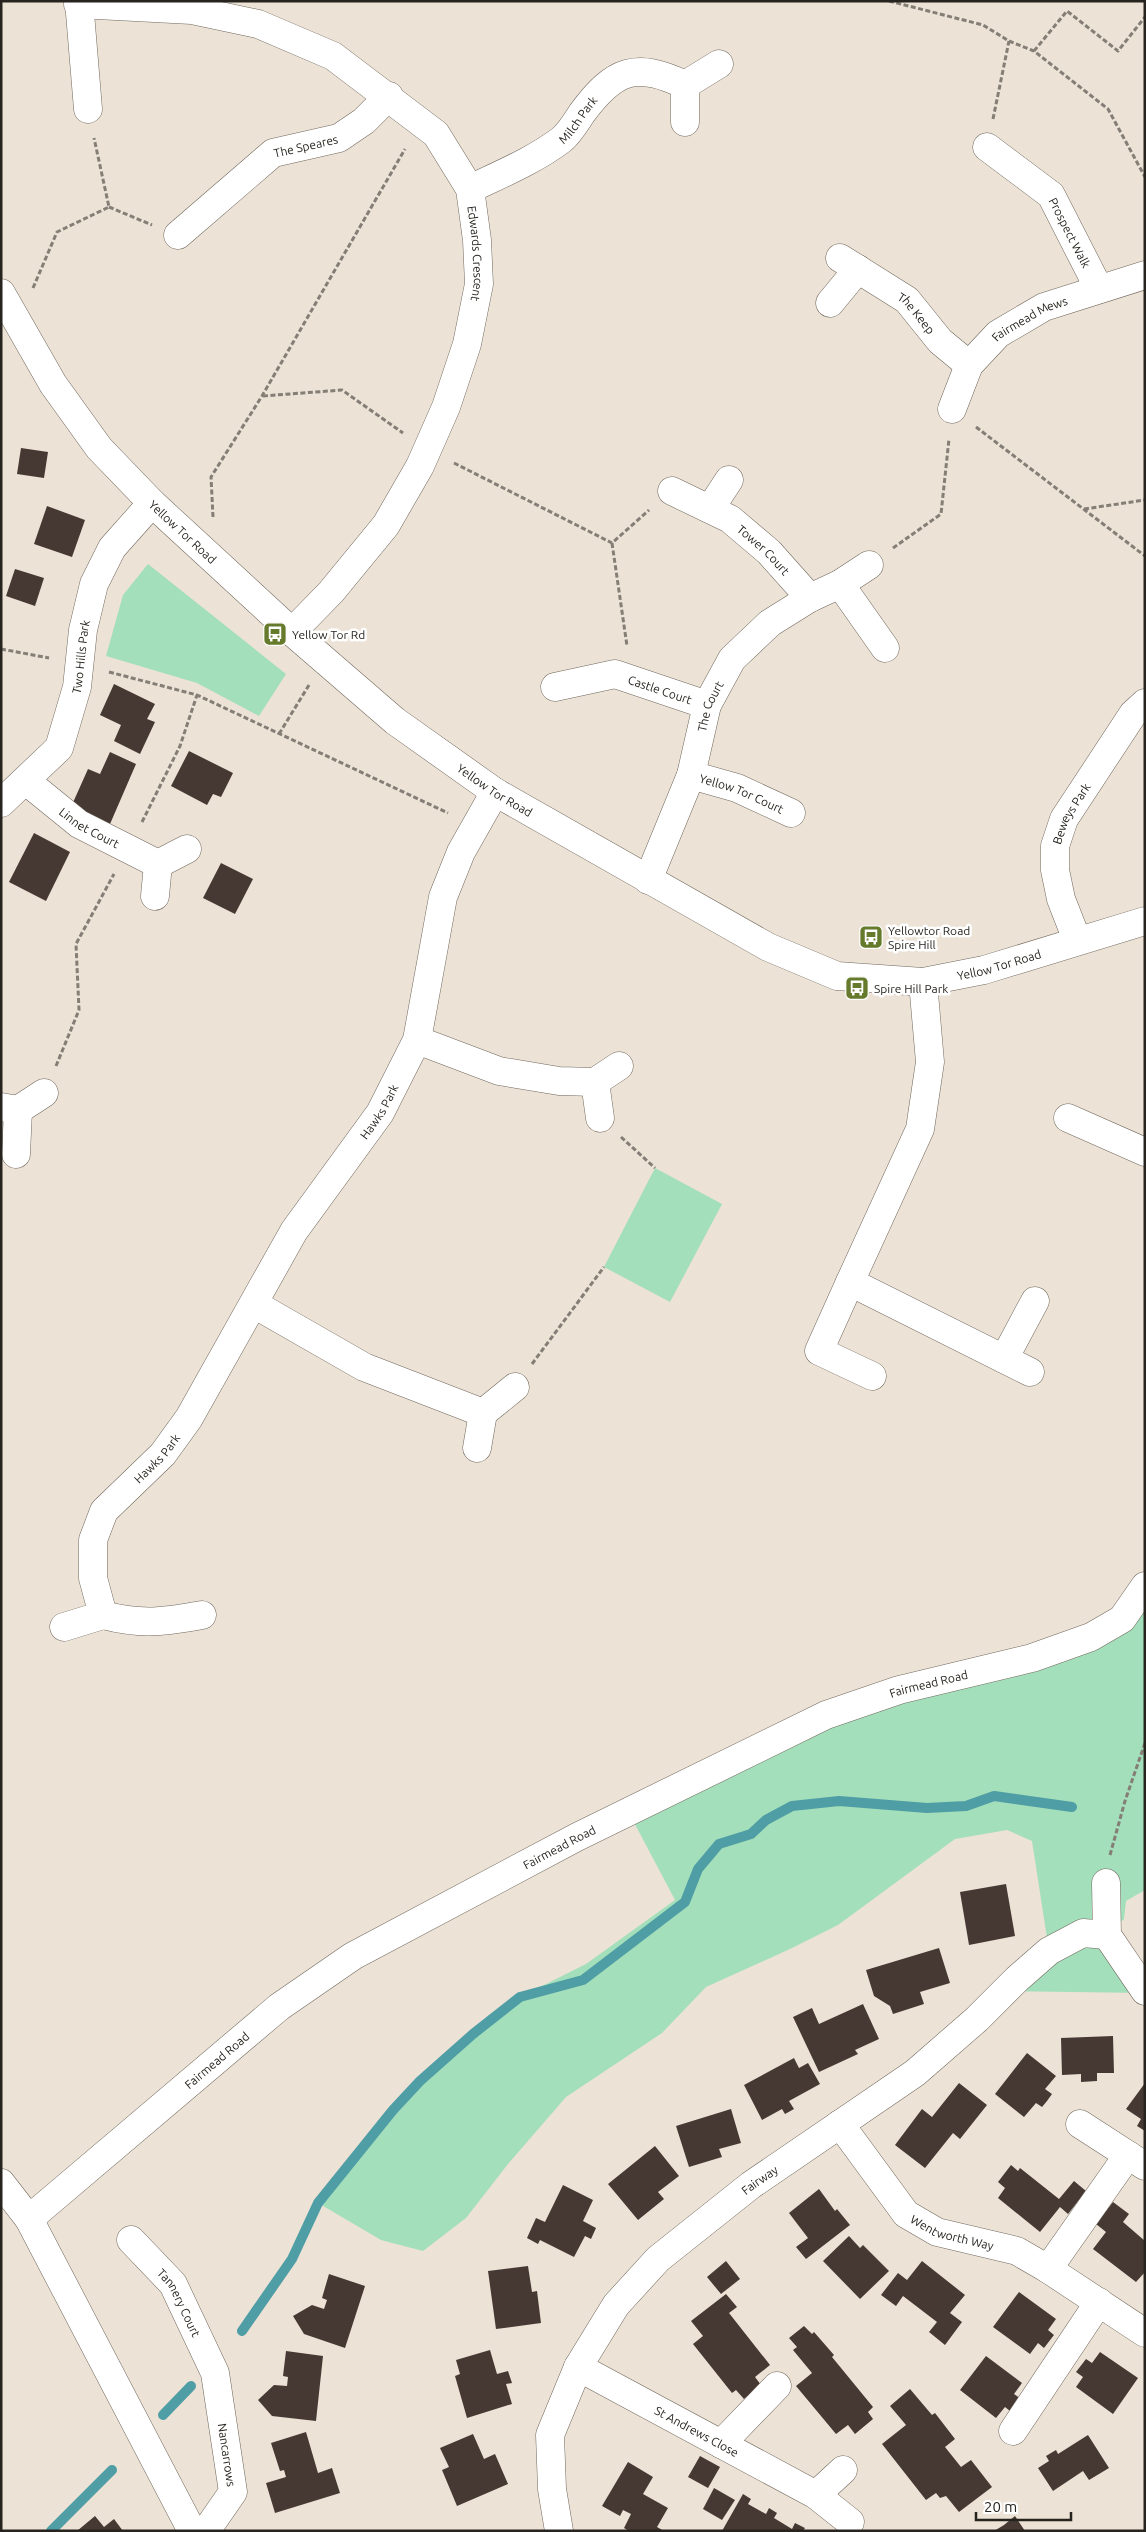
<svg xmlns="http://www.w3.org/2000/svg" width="1146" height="2532" viewBox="0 0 1146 2532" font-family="Ubuntu,sans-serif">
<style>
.green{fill:#a4dfbb}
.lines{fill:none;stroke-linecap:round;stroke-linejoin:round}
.stream{stroke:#4f9da5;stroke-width:10}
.building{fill:#463934}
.minor-casing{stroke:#71685d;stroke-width:29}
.path{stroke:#847e76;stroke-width:3;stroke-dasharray:5 2.5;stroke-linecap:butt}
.minor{stroke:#fff;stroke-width:28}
.labels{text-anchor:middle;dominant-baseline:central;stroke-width:5;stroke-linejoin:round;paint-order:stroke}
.street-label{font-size:12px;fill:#27241f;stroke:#fff}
.poi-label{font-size:12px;fill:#27241f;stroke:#fff;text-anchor:start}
</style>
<rect width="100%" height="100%" fill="#ece2d6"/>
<g class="green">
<path d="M148,564L286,674L259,716L197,683L106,656L123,595Z"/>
<path d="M655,1168L722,1204L670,1302L604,1267Z"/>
<path d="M1145,1580V1890L1126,1901L1124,1919L1107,1935L1145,1993L1006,1991L1049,1951L1032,1841L1007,1830L955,1839L838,1925L790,1949L706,1987L662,2033L566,2097L508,2164L466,2218L423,2251L381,2240L318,2203L407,2095L520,1997L586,1964L675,1900L628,1811L815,1720L1106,1628Z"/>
</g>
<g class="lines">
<g class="stream">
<path d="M242,2331L292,2259L318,2203L393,2110L420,2081L473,2034L520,1997L583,1980L685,1902L698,1869L719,1844L751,1834L766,1820L792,1806L839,1801L927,1808L966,1806L994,1796L1072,1807"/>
<path d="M163,2415L191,2386"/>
<path d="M51,2531L112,2470"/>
</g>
</g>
<g class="building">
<path d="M21,448L48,452L44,478L17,474Z"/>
<path d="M47,506L85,520L72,557L34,544Z"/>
<path d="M15,569L44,578L35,606L6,596Z"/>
<path d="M114,684L155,704L147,719L155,722L140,754L114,741L121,725L100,715Z"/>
<path d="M189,751L233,773L221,797L213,794L207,805L171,786Z"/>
<path d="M110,752L136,764L110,824L71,807L88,769L100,774Z"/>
<path d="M34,833L70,852L46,901L9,882Z"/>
<path d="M221,863L253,879L235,914L203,898Z"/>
<path d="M1006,1884L1015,1936L969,1945L960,1892Z"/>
<path d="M939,1948L950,1983L920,1992L924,2004L893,2014L890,2006L874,1996L866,1970Z"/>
<path d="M863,2004L879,2039L855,2050L858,2054L819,2072L793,2017L812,2008L819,2024Z"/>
<path d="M1113,2036L1114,2073H1097V2081L1081,2082V2074L1062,2075L1061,2038Z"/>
<path d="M1027,2053L1056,2076L1045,2089L1052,2094L1047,2101L1042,2107L1036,2103L1024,2117L995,2094Z"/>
<path d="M794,2058L799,2068L808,2063L820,2084L789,2101L794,2109L785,2114L782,2109L762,2120L744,2085Z"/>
<path d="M959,2083L987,2105L960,2139L953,2133L925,2168L895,2145L922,2109L932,2117Z"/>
<path d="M1145,2083V2131L1137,2126L1141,2119L1126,2109Z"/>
<path d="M731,2109L741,2143L719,2149L722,2157L689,2167L676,2126Z"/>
<path d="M655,2146L679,2176L658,2192L664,2199L638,2220L608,2184Z"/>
<path d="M1011,2165L1018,2171L1020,2168L1059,2199L1074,2181L1086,2191L1068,2214L1060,2207L1040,2232L998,2198L1005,2188L998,2182Z"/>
<path d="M563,2185L593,2200L583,2221L596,2228L591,2239L585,2236L574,2257L540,2240L538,2244L527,2238L536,2218L545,2222Z"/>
<path d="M819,2189L835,2211L837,2209L850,2225L806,2259L796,2247L808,2238L789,2213Z"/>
<path d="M1113,2202L1129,2214L1123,2222L1145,2241V2272L1136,2282L1093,2249L1106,2232L1096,2224Z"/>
<path d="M849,2236L860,2248L863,2245L889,2271L860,2299L823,2261Z"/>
<path d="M726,2261L740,2279L721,2294L707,2277Z"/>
<path d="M922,2261L965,2295L950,2313L962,2322L945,2345L929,2332L937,2322L903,2296L896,2306L881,2295L898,2273L907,2280Z"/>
<path d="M528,2266L532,2292L537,2291L541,2323L496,2329L488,2271Z"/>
<path d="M329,2274L365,2286L345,2348L304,2334L293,2316L312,2305L324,2309L327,2300L322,2298Z"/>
<path d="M1019,2292L1056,2319L1048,2330L1054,2335L1044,2348L1038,2343L1030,2354L993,2327Z"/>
<path d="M726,2294L737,2307L729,2313L770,2365L755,2377L761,2385L744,2399L736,2390L732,2393L693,2344L703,2336L691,2321Z"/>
<path d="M804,2326L812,2334L814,2332L834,2355L832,2357L873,2407L868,2412L873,2419L855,2434L848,2425L836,2434L796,2386L812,2373L793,2350L797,2347L789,2338Z"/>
<path d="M490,2350L497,2374L508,2371L512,2383L506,2384L512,2404L467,2418L455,2376L460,2374L456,2360Z"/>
<path d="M286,2351L323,2356L316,2421L272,2416L258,2400L274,2385L287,2386L288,2377L283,2376Z"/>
<path d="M1100,2352L1138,2378L1113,2414L1076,2387L1083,2377L1076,2372L1086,2359L1092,2363Z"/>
<path d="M986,2356L1022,2383L1014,2394L1021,2399L1010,2411L1005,2407L996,2418L960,2390Z"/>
<path d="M910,2389L932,2415L935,2413L955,2439L945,2447L961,2467L971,2460L992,2487L959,2512L946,2496L940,2498L936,2493L926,2500L882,2444L906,2425L890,2406Z"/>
<path d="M306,2432L318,2473L332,2468L340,2493L275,2513L266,2483L286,2477L284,2470L280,2471L271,2443Z"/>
<path d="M473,2434L484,2459L495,2454L508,2484L457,2506L442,2470L449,2467L440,2448Z"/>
<path d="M1088,2435L1109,2468L1089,2480L1083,2471L1053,2491L1038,2468L1049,2461L1046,2456L1056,2450L1058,2454Z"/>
<path d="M700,2456L720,2467L708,2488L688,2477Z"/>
<path d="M628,2462L653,2477L643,2494L668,2508L657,2527L664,2531H629L624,2528L631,2514L623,2510L620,2516L602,2506Z"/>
<path d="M714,2488L735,2500L722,2520L703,2509Z"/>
<path d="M743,2494L751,2499L748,2504L766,2514L769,2508L777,2513L774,2518L792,2529L795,2523L805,2528L803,2531H722Z"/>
<path d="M95,2516L104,2527L114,2519L123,2531H77Z"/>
<path d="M1015,2516L1025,2531H994L1004,2525Z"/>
</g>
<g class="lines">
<g class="minor-casing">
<g id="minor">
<path d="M79,1L88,109"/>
<path id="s1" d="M78,4L192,10L258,24L333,56L436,134L470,189L477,240L479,284L467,344L446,407L420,466L386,525L331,592L292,632"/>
<path d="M685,122V85L719,64"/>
<path id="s2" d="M987,147L1051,195L1099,289"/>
<path id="s3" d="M470,189C501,174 533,161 561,140C569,134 576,122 582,113C614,70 635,61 685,85"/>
<path id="s4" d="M178,235L273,153L339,138L364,121L389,96"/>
<path id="s5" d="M840,258L907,300L940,341L969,365"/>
<path id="s6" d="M1,293L53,384L99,448L152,503L292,632L395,721L495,792L768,947L837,976L923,982L984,970L1145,921"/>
<path d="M830,303L858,269"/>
<path id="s7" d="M952,409L969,365L998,334L1044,307L1145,275"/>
<path id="s8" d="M672,491L730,519L769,552L810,598"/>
<path d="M710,509L729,480"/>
<path d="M840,584L869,565"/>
<path id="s9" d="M555,687L615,674L707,705"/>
<path id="s10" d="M691,775L737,788L791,813"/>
<path id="s11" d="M26,781L79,824L158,864L187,849"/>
<path id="s12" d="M1,803L59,748L77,687L83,630L94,584L112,548L152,503"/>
<path id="s13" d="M648,880L691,775L707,705L732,659L770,623L810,598L840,584L885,648"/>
<path d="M155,896L158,864"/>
<path id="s14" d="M1077,940L1061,899L1055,870V846L1064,819L1133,714L1145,703"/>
<path d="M923,982L930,1062L920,1129L850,1282L1030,1372"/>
<path d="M417,1040L499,1071L559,1081L595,1082"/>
<path d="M1,1107L18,1110L16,1154"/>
<path d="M18,1110L44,1093"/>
<path d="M600,1118L595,1082L619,1066"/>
<path d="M1068,1118L1145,1152"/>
<path d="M850,1282L819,1351L872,1376"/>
<path d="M254,1304L364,1367L483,1413"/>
<path d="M1004,1359L1035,1301"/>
<path d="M477,1448L483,1413L515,1387"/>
<path id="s15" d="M202,1615C164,1622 141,1625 103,1615L93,1578V1540L104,1511L163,1454L189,1418L294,1231L380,1113L417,1040L443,897L461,852L495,792"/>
<path d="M64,1627L103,1615"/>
<path d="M1106,1883L1107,1935L1145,1991"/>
<path id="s16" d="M840,2124L906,2214L937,2232L1017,2251L1048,2269L1145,2333"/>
<path d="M1080,2124L1145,2166"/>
<path d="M1,2183L29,2219L192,2531"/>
<path id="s17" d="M29,2219L279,2007L353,1956L577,1837L826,1715L899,1690L1032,1658L1091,1637L1122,1619L1145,1586"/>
<path id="s18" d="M131,2240L173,2284L215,2373L233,2492L206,2531"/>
<path d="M1048,2269L1128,2155"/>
<path id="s19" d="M578,2367L816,2495L850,2522"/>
<path d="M1013,2431L1099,2302"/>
<path d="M721,2444L777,2386"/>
<path d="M816,2495L843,2470"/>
<path id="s20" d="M559,2531L552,2489L550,2435L578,2367L616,2305L658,2259L751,2185L915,2073L977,2019L1017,1979L1049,1951L1083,1933L1107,1935"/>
</g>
</g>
<g class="path">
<path d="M889,1L983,25L1009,41L1034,51L1108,109L1145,177"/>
<path d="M1034,51L1067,11L1118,51L1145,17"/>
<path d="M993,119L1009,41"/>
<path d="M109,207L152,225"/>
<path d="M33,288L57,232L109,207L94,138"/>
<path d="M263,396L342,390L403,433"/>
<path d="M976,427L1145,556"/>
<path d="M454,463L612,543L649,510"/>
<path d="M1084,509L1145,500"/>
<path d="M213,517L211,477L262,396L405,149"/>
<path d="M612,543L627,646"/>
<path d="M893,548L941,514L949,439"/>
<path d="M1,649L49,658"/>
<path d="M109,672L197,695L448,813"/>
<path d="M279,734L309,685"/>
<path d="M142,822L180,746L197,695"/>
<path d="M56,1066L79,1010L76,944L114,874"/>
<path d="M621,1137L655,1168"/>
<path d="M532,1364L604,1267"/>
<path d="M1110,1855L1125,1801L1145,1743"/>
</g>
<use href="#minor" class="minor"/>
</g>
<defs>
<g id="bus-square" transform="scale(1.25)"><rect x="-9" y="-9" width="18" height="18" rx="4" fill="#657a2b" stroke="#fff"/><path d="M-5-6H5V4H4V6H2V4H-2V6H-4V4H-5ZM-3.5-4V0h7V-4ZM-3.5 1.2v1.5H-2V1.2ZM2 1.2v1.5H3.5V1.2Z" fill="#fff"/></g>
</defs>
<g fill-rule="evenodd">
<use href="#bus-square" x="275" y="634"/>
<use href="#bus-square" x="871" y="937"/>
<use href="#bus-square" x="857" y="988"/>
</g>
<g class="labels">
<g class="street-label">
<text stroke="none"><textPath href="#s3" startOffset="130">Milch Park</textPath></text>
<text stroke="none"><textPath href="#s4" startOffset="159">The Speares</textPath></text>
<text stroke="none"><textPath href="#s2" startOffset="122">Prospect Walk</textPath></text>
<text stroke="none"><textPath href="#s1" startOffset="522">Edwards Crescent</textPath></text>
<text stroke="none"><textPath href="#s5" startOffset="95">The Keep</textPath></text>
<text stroke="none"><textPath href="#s7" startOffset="125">Fairmead Mews</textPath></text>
<text stroke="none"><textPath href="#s6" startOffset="302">Yellow Tor Road</textPath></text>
<text stroke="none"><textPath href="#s8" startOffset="110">Tower Court</textPath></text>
<text stroke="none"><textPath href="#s12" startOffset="174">Two Hills Park</textPath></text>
<text stroke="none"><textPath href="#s9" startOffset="109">Castle Court</textPath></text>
<text stroke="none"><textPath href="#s13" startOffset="185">The Court</textPath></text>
<text stroke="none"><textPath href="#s6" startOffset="708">Yellow Tor Road</textPath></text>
<text stroke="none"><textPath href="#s10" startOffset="54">Yellow Tor Court</textPath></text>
<text stroke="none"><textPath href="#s14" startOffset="134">Beweys Park</textPath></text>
<text stroke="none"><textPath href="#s11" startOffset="79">Linnet Court</textPath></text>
<text stroke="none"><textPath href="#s6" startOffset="1262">Yellow Tor Road</textPath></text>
<text stroke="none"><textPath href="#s15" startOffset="695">Hawks Park</textPath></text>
<text stroke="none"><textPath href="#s15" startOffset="282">Hawks Park</textPath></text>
<text stroke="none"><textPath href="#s17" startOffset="1056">Fairmead Road</textPath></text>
<text stroke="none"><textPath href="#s17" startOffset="651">Fairmead Road</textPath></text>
<text stroke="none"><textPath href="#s17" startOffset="246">Fairmead Road</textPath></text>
<text stroke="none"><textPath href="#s20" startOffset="434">Fairway</textPath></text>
<text stroke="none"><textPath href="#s16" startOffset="162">Wentworth Way</textPath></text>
<text stroke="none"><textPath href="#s18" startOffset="80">Tannery Court</textPath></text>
<text stroke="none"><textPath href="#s19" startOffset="135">St Andrews Close</textPath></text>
<text stroke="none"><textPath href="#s18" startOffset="242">Nancarrows</textPath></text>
</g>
<g class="poi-label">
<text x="292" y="634">Yellow Tor Rd</text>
<text x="888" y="930">Yellowtor Road<tspan x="888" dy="14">Spire Hill</tspan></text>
<text x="874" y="988">Spire Hill Park</text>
</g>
</g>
<rect width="1146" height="2532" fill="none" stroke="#27241f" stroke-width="5"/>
<path d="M976 2512v8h95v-8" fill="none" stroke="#27241f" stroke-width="2.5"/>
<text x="984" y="2512" font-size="15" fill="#27241f" stroke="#ffffff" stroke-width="4" paint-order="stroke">20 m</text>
</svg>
